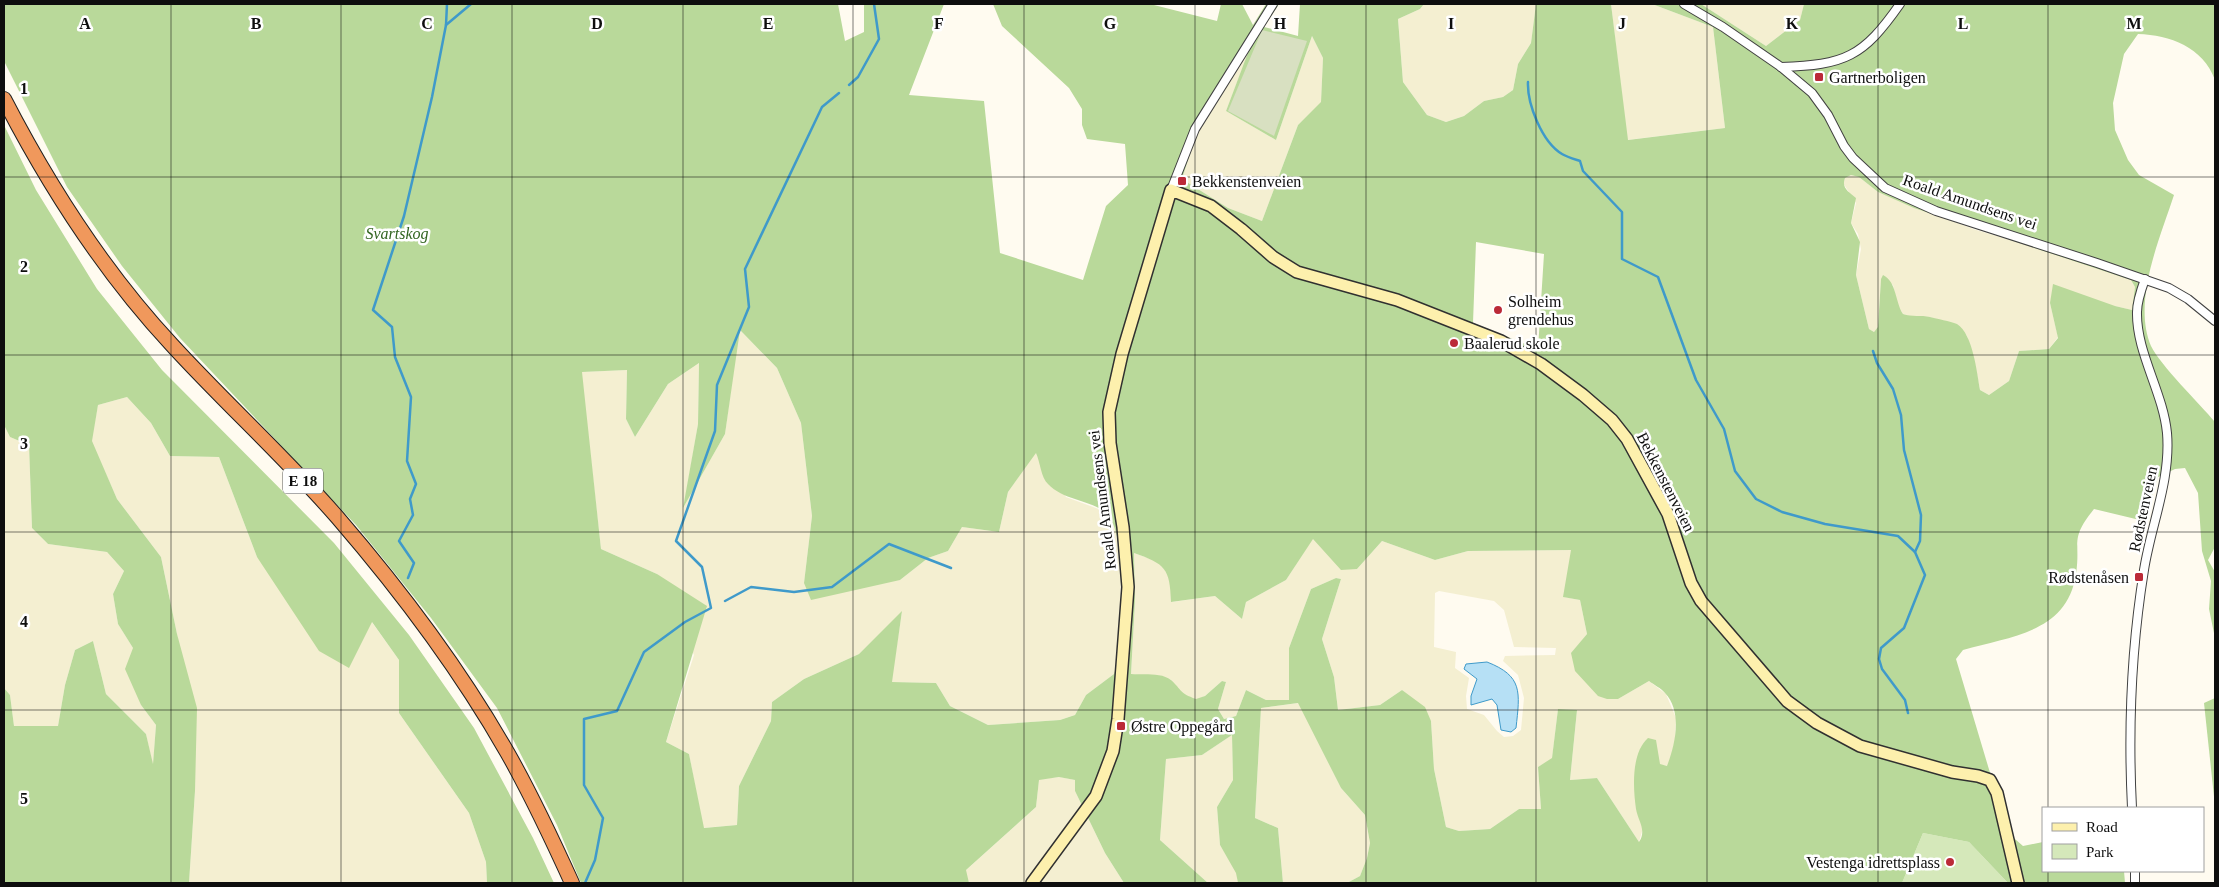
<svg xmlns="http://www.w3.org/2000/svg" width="2219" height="887" viewBox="0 0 2219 887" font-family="'Times New Roman',serif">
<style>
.farmland{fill:#f4efd1;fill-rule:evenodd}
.green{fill:#d5e8ba}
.forest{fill:#b9d99a;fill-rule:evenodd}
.cemetery{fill:#d8e0c1}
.water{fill:#b6e0f5;stroke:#3f9aca}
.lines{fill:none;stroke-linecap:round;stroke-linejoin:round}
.stream{stroke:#3f9aca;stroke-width:2.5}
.street-casing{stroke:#414141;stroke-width:10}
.secondary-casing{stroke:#303030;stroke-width:14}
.highway-casing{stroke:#1f1f1f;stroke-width:16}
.street{stroke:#fff;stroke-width:8}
.secondary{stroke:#fdf0ad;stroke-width:11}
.highway{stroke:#f0985c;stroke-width:14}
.grid{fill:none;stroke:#0e0e0e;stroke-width:1;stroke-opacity:0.55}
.poi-dot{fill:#bb2a38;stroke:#fff;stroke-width:2}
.labels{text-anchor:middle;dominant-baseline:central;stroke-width:5;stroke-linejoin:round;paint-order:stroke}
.shield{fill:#fff;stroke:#565656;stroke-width:1}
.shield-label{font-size:15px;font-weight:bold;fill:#0e0e0e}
.poi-label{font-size:16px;fill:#0e0e0e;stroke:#fff;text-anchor:start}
.street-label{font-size:16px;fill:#0e0e0e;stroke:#fff}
.park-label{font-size:16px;font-style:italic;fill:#326520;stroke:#fff}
.grid-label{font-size:16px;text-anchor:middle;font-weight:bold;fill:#0e0e0e;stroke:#fff;stroke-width:5;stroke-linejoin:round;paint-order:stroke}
</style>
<rect width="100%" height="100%" fill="#fffbf0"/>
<g class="farmland">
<path d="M1424,4H1536L1531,43L1518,64L1513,90L1503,97L1484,101L1464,116L1446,122L1427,115L1403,82L1398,19L1420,9Z"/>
<path d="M1611,4H1652L1713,27L1725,128L1627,140Z"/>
<path d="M1701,4H1804L1800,20L1766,46Z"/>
<path d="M1312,36L1323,58L1321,103L1298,125L1262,221L1228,208L1182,179L1196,135L1251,46L1226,111L1276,140Z"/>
<path d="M1851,175L1859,177L1878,192L1973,229L2064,256L2131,280L2135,287L2132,310L2115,306L2050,303L2058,337L2049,349L2019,351L2009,381L1989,395L1980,390L1974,359L1967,336L1957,325L1929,317H1912L1903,314L1898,307L1893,285L1881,279L1878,328L1874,332L1869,329L1856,275L1861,249L1858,234L1851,223L1856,203L1843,183L1845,178Z"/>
<path d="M739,329L777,368L801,423L812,516L804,583L900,580L928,558L948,551L962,527L999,532L1008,492L1036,452L1066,497L1104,511L1115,523L1121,576L1118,662L1114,674L1086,695L1075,715L1060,720L988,725L950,706L936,683L891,682L902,612L859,654L804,679L772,702L771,721L739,786L737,825L703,828L689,754L666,742L694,655L657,574L601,549L581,372L627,370L626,419L635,437L668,384L699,363L698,424L684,506L725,434Z"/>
<path d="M127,397L151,423L170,456L219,457L257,557L371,621L399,660V713L469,813L486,862L487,883H189L195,791L177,634L161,557L117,499L91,441L98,405Z"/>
<path d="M4,425L10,437L29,445L32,528L48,544L107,552L124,571L113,594L118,624L133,648L141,705L156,725L153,766L146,734L106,694L93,641L75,650L65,685L58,726H14L10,695L4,688Z"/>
<path d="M1313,538L1357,569L1382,541L1435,560L1468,551L1572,550L1564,597L1580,600L1587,634L1572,653L1618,699L1649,681L1666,694L1676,718L1675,744L1668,766L1660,765L1637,811L1643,828L1639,842L1597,778L1570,780L1577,710L1558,709L1552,759L1538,767L1541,809H1519L1490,829L1459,831L1446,827L1434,769L1431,721L1402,690L1380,705L1338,710L1334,677L1322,639L1341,579L1336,578L1311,589L1289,648V700H1266L1246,690L1236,716L1224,719L1218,709L1226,682L1222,681L1205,696L1196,700L1182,694L1170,679L1131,674L1135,601L1134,553L1159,562L1171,579L1172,602L1215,596L1242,619L1246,602L1286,580ZM1439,591L1494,601L1504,610L1514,647L1556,648L1555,655L1505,656L1503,661L1518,675L1524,698L1521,730L1513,736L1504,737L1497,731L1484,715L1467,709L1466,696L1469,678L1455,668L1456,652L1434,647L1435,593Z"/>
<path d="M1299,703L1341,788L1365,815L1370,843L1367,858L1360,876L1347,883H1283L1278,828L1255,818L1261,708Z"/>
<path d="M1232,735L1233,780L1217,807L1220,845L1237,873L1238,883H1208L1160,840L1166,759L1202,755Z"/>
<path d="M1060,777L1075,780V791L1105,853L1124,883H969L965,871L1036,807L1039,779Z"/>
</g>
<path class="green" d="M1923,833L1969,842L2008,883H1902Z"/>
<g class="forest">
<path d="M4,4H838L845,41L864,32V4H944L909,95L984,101L1000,253L1083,280L1106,206L1128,185L1125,144L1087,139L1082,125V109L1069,88L1002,26L993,4H1150L1217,21L1221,4H1242L1253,25L1266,4H1279L1264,27L1298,36L1300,4H1424L1420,9L1398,19L1403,82L1427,115L1446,122L1464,116L1484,101L1503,97L1513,90L1518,64L1531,43L1536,4H1611L1628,140L1725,128L1713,27L1652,4H1701L1766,46L1800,20L1804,4H2215V80C2203,47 2170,35 2138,34L2124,54L2113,103L2115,130L2128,160L2139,175L2174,195C2160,238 2132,301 2151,346C2160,365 2200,404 2215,422V547L2208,560L2215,572V638L2209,609L2211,581L2202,551L2198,493L2185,468L2175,469L2158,477L2144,521L2094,509C2069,540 2081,541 2076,574C2067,633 2011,636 1963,650L1956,659L2008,833L2023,846L2043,842V871H2124L2125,883H2008L1969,842L1923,833L1902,883H1347L1360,876L1367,858L1370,843L1365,815L1341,788L1298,703L1261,708L1255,818L1278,828L1283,883H1238L1236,873L1220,845L1217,807L1233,780L1232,735L1202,755L1166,759L1160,840L1208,883H1124L1105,853L1075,791V780L1059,777L1039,780L1036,807L966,870L969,883H581L557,825L497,708L431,618L356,525L180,338L122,266L67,187L4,61ZM1312,36L1323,58L1321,102L1298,125L1262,221L1228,208L1182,179L1196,135L1249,50L1226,111L1276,140ZM1851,175L1859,177L1878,192L1914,208L2131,280L2135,287L2132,310L2115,306L2053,284L2050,303L2058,338L2049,349L2019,351L2009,381L1989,395L1980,390C1977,373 1973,334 1957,324C1950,321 1937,319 1930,317C1921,315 1912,317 1903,314C1895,302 1897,282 1883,275L1881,279L1878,327L1874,332L1869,329L1856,275L1860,242L1851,223L1856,198C1849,192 1841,188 1845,178ZM1476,242L1544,254L1538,349L1473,323ZM740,330L777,368L801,423L812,516L804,583L811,600L900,580L928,558L948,551L962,527L999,532L1008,492L1036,453C1040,461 1041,478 1048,484C1064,501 1092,500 1106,513C1129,534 1119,629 1118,662L1114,674L1086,695L1075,715L1060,720L988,725L950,706L936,683L892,682L902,611L859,654L804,679L772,702L771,721L739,786L737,825L704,828L689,754L666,742L707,606L657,574L601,549L582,372L627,370L626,419L635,437L668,384L699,363L698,424L683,508L725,434ZM1313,539L1341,570L1357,569L1382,541L1435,560L1468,551L1571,550L1563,597L1580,600L1587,634L1571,653L1575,671L1598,696L1607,699H1618L1649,681C1654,685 1661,688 1665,693C1683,712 1675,745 1667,766L1660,764L1656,740L1648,738C1631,753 1633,788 1636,809C1638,821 1647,830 1639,842L1597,778L1570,780L1577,710L1558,709L1552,758L1538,767L1541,809H1519L1490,829L1459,831L1446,827L1434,769L1431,721L1425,707L1402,690L1380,705L1338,710L1334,677L1322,639L1341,579L1336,578L1311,589L1289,648V700H1266L1246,690L1236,716L1224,719L1218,709L1226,682L1222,681L1205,696L1196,699C1179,693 1182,690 1171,680C1161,672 1143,675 1131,674L1135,601L1134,553C1165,564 1170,568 1171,602L1215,596L1242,619L1246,602L1286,580Z"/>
<path d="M4,125L36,190L97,289L162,370L334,543L409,635L474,728L533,838L554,883H487L486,862L469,813L399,713V660L372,622L349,668L319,651L257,557L219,457L170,456L151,423L127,397L98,405L92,441L117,499L161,557L177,634L197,708L195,791L189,883H4V688L10,695L14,726H58L65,685L75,650L93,641L106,694L146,734L153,764L156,725L141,705L125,669L133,648L118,624L113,594L124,571L107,552L48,544L32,528L29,445L10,437L4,425Z"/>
<path d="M2215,698V806L2204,703Z"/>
</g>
<path class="cemetery" d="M1262,30L1307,41L1274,136L1228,111Z"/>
<path class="water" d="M1487,662C1523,676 1520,692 1516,728L1511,732L1501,730L1497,705L1492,699L1471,705V696L1477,679L1464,669L1466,664Z"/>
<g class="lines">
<g class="stream">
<path d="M446,25L447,4"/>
<path d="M1528,82C1527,104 1542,142 1562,154C1567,157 1574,159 1580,161L1583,171L1622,212V259L1658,277L1696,380L1724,429L1735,471L1756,499L1782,512L1825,524L1898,536L1915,552L1925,575L1904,628L1881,648L1879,659L1882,669L1905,700L1908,713"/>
<path d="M849,85L858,77L879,39L874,4"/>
<path d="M1873,351L1877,363L1893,389L1901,415L1904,450L1921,515L1920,541L1915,552"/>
<path d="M408,578L414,563L399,541L413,515L410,499L416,484L407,461L411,397L395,357L392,327L373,310L404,216L432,97L446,25L471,4"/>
<path d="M725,601L751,587L794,592L832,587L889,544L951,568"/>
<path d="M585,883L595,860L603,818L584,785V719L617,711L644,652L685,622L711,608L702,567L676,541L715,431L717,385L749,307L745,269L822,107L839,93"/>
</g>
<g class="street-casing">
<g id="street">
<path d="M1684,4L1723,27L1781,67L1812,93L1828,115L1844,146L1853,158L1885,188L1936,211L2097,263L2169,288L2188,299L2215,321"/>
<path d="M1781,67C1845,65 1863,57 1900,4"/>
<path d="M1171,190L1195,129L1273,4"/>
<path d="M2132,808C2128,728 2131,650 2144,570C2151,525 2171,480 2167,433C2163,392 2136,352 2137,312C2137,301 2141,290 2145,279"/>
<path d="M2135,871V883"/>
</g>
</g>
<g class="secondary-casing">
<path id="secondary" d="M1032,883L1096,796L1113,751L1118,719L1128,587L1123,527L1110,443L1109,412L1122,354L1171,190L1211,206L1241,229L1273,257L1297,272L1397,300L1501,341L1541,364L1583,395L1612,420L1627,439L1668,514L1691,583L1701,601L1787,701L1817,723L1860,746L1952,772L1978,776L1990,780L1997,793L2018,883"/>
</g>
<g class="highway-casing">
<path id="highway" d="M4,99C50,188 104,272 172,345C226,404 286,458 338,518C401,591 459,668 507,752C531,794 552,839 572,883"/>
</g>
<use href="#street" class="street"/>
<use href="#secondary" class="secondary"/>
<use href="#highway" class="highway"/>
</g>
<path class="grid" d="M171,4V883M341,4V883M512,4V883M683,4V883M853,4V883M1024,4V883M1195,4V883M1366,4V883M1536,4V883M1707,4V883M1878,4V883M2048,4V808M4,177H2215M4,355H2215M4,532H2215M4,710H2215M2048,871V883"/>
<g class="poi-dot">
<rect x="1814" y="72" width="10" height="10" rx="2.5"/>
<rect x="1177" y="176" width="10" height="10" rx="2.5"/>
<circle cx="1498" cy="310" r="5"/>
<circle cx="1454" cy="343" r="5"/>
<rect x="2134" y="572" width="10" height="10" rx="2.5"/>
<rect x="1116" y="721" width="10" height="10" rx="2.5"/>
<circle cx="1950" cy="862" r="5"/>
</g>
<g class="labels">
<rect class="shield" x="283" y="468.5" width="40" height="25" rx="4"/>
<g class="shield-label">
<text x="303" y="481">E 18</text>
</g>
<g class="poi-label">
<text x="1829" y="77">Gartnerboligen</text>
<text x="1192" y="181">Bekkenstenveien</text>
<text x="1508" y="301">Solheim<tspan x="1508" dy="18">grendehus</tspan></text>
<text x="1464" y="343">Baalerud skole</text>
<text x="2129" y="577" text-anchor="end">Rødstenåsen</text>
<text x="1131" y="726">Østre Oppegård</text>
<text x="1940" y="862" text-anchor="end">Vestenga idrettsplass</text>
</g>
<g class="street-label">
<text transform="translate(1970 202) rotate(19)">Roald Amundsens vei</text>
<text transform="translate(1666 482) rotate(63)">Bekkenstenveien</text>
<text transform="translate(1102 500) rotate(-97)">Roald Amundsens vei</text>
<text transform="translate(2143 509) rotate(-78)">Rødstenveien</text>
</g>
<g class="park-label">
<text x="397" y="233">Svartskog</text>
</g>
</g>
<g class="grid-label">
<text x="85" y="29">A</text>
<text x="256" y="29">B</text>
<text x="427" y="29">C</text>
<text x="597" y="29">D</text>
<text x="768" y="29">E</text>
<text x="939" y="29">F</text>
<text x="1110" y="29">G</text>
<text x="1280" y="29">H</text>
<text x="1451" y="29">I</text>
<text x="1622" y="29">J</text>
<text x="1792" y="29">K</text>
<text x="1963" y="29">L</text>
<text x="2134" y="29">M</text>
<text x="24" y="94">1</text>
<text x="24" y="272">2</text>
<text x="24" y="449">3</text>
<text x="24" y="627">4</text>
<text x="24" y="804">5</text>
</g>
<rect width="2219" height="887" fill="none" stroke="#0e0e0e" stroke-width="10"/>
<rect x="2042" y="807" width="162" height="65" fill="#ffffff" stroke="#9f9f9f"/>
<rect x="2052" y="823" width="25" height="8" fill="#fdf0ad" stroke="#9f9f9f"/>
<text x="2086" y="832" font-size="15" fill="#0e0e0e">Road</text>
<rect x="2052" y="844" width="25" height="15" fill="#d5e8ba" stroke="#9f9f9f"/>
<text x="2086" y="857" font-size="15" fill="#0e0e0e">Park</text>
</svg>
